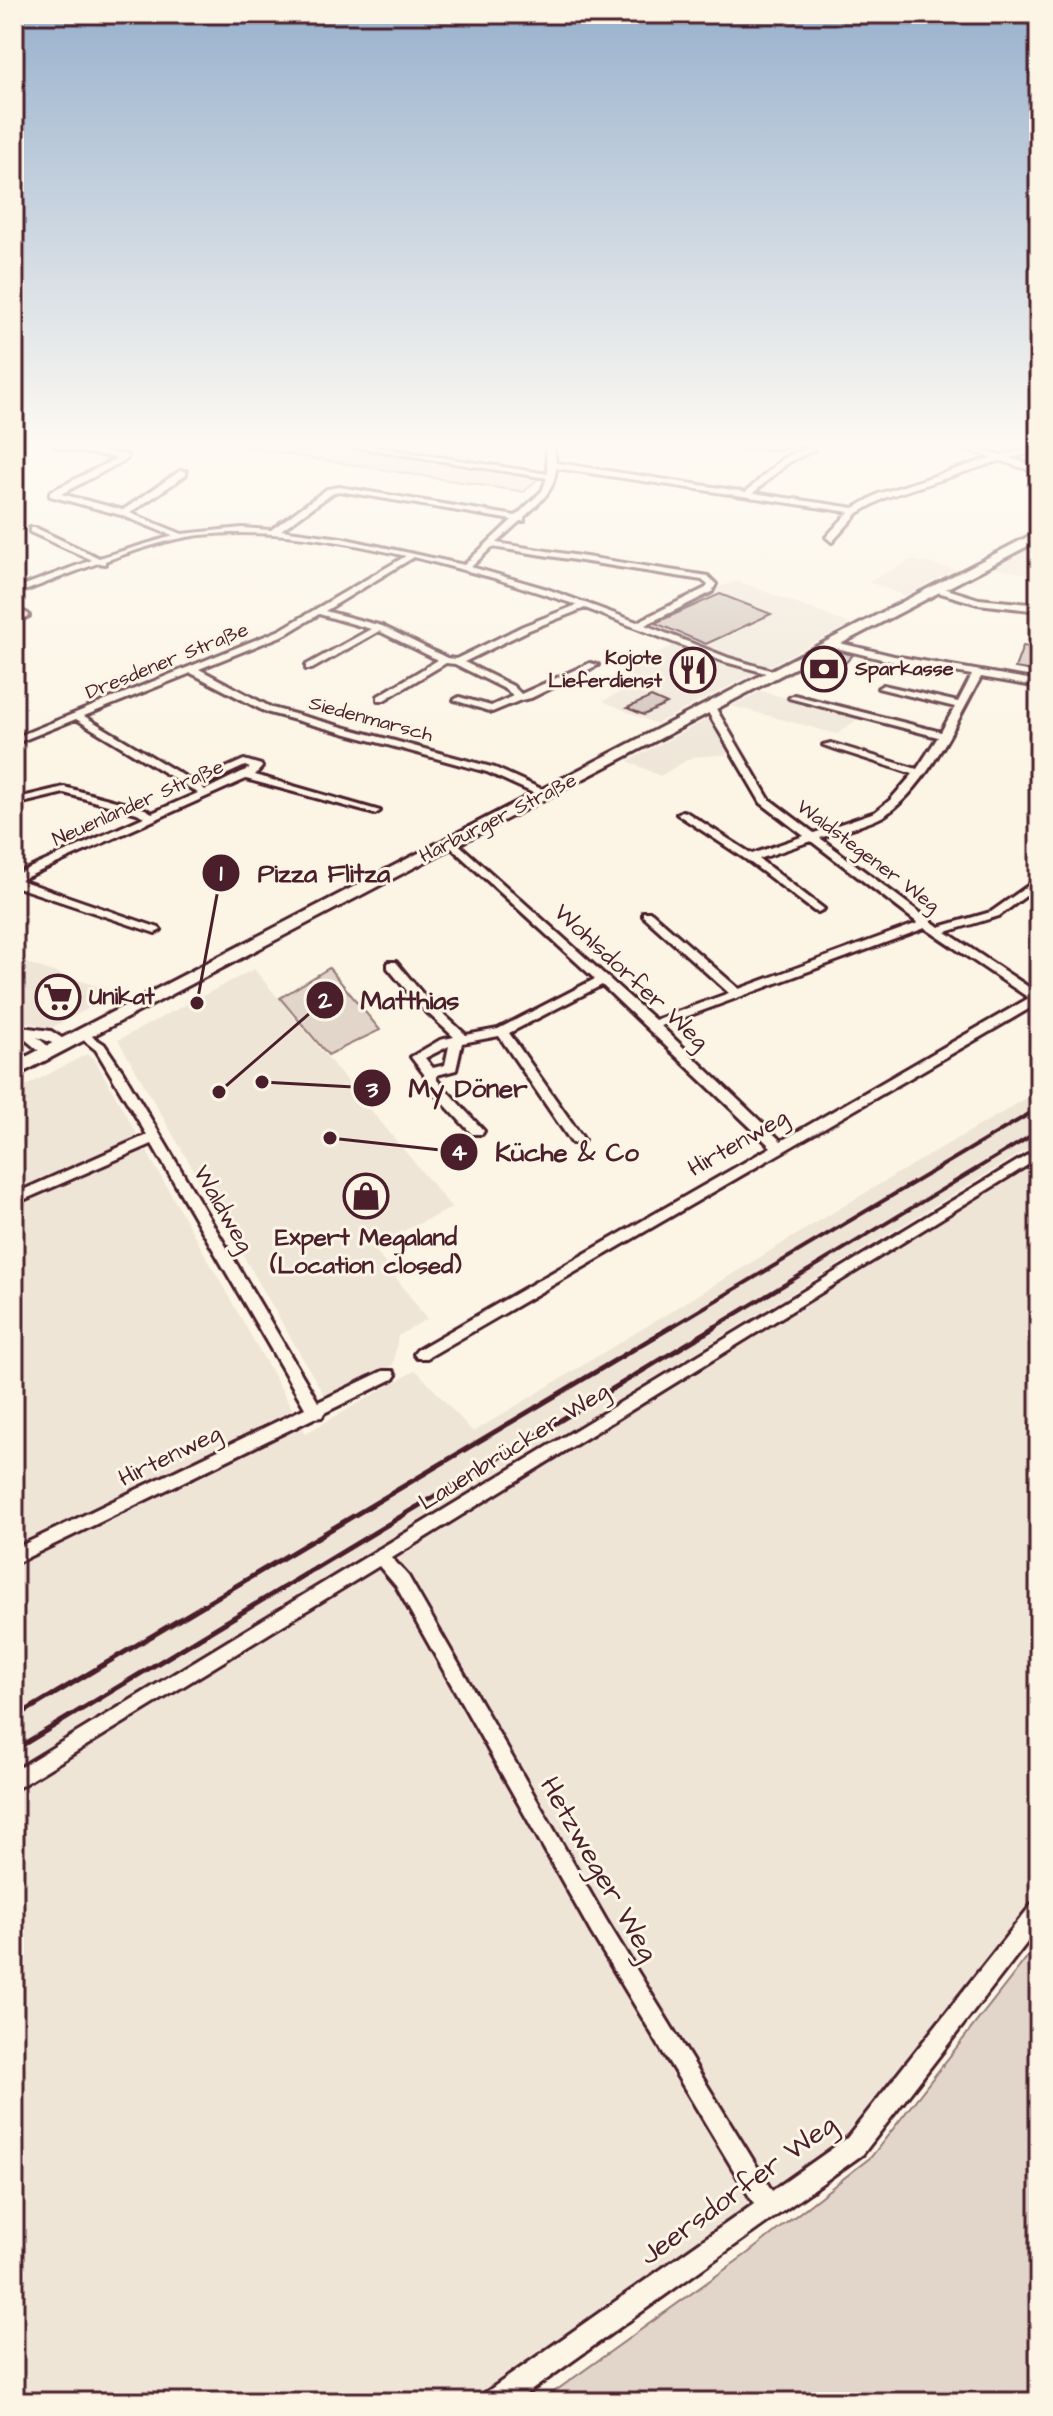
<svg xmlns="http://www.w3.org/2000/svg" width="1053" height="2416" viewBox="0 0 1053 2416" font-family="'Architects Daughter',sans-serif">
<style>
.built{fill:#eee5d7}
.green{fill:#e2d5ca;stroke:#967a7a;stroke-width:2}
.building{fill:#cfc0b7;stroke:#4a1f2b;stroke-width:2}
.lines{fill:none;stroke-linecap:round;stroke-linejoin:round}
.street-casing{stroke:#4a1f2b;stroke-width:6}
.secondary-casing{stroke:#4a1f2b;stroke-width:6}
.primary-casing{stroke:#4a1f2b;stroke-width:6}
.street{fill:#fcf5e5;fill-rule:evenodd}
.secondary{fill:#fcf5e5;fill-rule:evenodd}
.primary{fill:#fcf5e5;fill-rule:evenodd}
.rail-far1{stroke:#4a1f2b;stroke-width:4}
.rail{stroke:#4a1f2b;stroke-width:5}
.labels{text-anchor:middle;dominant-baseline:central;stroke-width:6;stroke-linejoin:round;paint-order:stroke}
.far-poi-label{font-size:20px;font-weight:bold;fill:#4a1f2b;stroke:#fcf5e5;text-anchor:end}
.far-street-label{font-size:20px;fill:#4a1f2b;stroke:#fcf5e5}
.street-label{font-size:24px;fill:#4a1f2b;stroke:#fcf5e5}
.poi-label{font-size:24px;font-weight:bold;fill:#4a1f2b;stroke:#fcf5e5;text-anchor:start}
.near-street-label{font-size:28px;fill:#4a1f2b;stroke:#fcf5e5}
.leader{fill:none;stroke:#4a1f2b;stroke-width:3}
.callout-dot{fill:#4a1f2b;stroke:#fcf5e5;stroke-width:3}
.mark-label{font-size:24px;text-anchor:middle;font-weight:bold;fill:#fff}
.callout-label{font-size:26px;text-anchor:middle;font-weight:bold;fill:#4a1f2b;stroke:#fcf5e5;stroke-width:6;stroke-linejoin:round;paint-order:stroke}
</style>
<rect width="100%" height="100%" fill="#fcf5e5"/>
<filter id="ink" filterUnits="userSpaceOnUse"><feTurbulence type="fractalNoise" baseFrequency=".0125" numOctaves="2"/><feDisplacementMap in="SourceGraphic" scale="16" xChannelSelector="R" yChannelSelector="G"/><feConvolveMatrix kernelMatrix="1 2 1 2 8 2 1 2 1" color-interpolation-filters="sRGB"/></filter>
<g filter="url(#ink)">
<g class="built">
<path d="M1039,543V576L993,568Z"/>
<path d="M910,560L955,569L905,596L869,582Z"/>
<path d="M738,581L850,624L656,724L603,701L637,683L623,669L679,643L637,625L709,590Z"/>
<path d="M761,691L859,718L837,734L732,706Z"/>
<path d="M713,716L732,754L692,757L660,776L628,761Z"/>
<path d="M14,959L118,993L51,1028L14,1019Z"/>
<path d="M254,969L452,1208L372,1246L427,1319L398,1336L393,1365L328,1402L118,1040Z"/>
<path d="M87,1054L94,1058L306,1433L416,1370L473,1432L898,1173L1039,1091V1142L499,1473L1039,1148V1905L853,2141L483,2402H14V1092Z"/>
</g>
<g class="green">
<path d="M225,442H308L539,478L524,492L222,444Z"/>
<path d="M329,968L380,1030L328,1055L280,998Z"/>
<path d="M1039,1942V2402H540L748,2253L871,2157Z"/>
</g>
<g class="building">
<path d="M720,594L771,614L706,644L655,623Z"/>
<path d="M1023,646L1039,648V672L1015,668Z"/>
<path d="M837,651L853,655L832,677L807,671L817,661Z"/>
<path d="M651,697L667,704L644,715L627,708Z"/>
</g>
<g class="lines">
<g class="street-casing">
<g id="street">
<path d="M51,442L127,455V459L61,494L123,510L180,471H186V475L130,513L182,534L242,528L271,530L327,489L339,487L516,516L542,491L547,478L325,442H343L548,474L545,442H553L556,463L746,492L783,458L811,446L814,450L789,462L753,493L854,508L878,494L997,456L1039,447V451L1002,460L884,498L858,513L832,542L826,537L849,512L556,468C554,492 541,501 524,517V521H520L496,543L708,576L716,584L712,592L645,625L729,658L777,672V676L722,661L585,608L529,630L464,662L513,686L521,694L590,663L598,665L531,698L521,700L492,712L454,700L459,697L491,706L513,696L507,690L455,664L446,663L384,700H378V696L438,660L379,631L312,669H306V665L371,629L319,614L286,634L199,669L272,708L495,768L548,792V796H540L487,772L266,712L191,673L84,716L194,782L244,760L261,765L262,767L255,775L380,811L375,814L246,779L20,880L159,928L161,930L155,933L14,886V875L144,817L137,813L64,793L14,805V799L64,787L145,809L152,813L198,793L76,719L14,744V738L280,630L406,556C339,540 268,528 200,535C168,539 136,550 105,561V564L98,563L14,595V589L92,560L30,532V528H36L99,558L173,536L121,515L50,496V492L117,458L56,447ZM339,491L512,520L464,565L341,538L281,530L333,493ZM492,547L702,580L708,585L706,588L637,622L547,589L471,567ZM414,557L494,578L577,605L523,626L456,659L447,658L382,626L325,611ZM245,766L250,768L205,790L201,786Z"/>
<path d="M646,442H833L773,448L649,444Z"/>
<path d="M937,586L979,599L1039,605V611L978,604L934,591L933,589Z"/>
<path d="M14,607L28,614L29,616L14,623V617L18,616L14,614Z"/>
<path d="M831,641L894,656L1039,681V687L981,677C957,721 928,786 885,815C869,825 839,831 820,838L939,927L991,912L1039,878V886L999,916L946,932L1039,994V1003L427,1358H417L414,1354L417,1350L771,1147L602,985L509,1033L582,1137L584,1140L582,1143H572L499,1036L462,1043L456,1070L437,1075V1080L484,1131L482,1134H472L426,1084L424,1074L411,1057L440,1040L454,1037L418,1004L388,968V962H396L426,998L466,1035L498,1029L595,979L445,842L450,839L454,840L655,1020L729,993L643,916V912H651L739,989L918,923L811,841L759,859L824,909L818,912L814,911L747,860L677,814L682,811L686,812L752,854L804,836L761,803L705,707L710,704L715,707L769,799L814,833L875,812L890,800L913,774L823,745L831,743L917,769L938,737L789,698L794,695L941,732L955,707L878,688L883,685L958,702L972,675L894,662L828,646V642ZM925,928L1029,998L781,1141L661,1026ZM449,1046L445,1065L433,1068L425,1058Z"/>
<path d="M14,1026L51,1031L71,1044L65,1048L37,1037L55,1052L53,1055C37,1056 29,1037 14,1034Z"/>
<path d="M82,1030L104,1044L123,1072L318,1402L383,1371H393L396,1375L393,1379L324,1413L322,1417L314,1418L14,1564V1549L305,1408L152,1144L14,1204V1194L147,1135L96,1050L76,1034Z"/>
<path d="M1039,1148V1158L392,1558L408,1576L606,1920L772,2191L847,2138L1032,1904L1039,1901V1927L863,2154L515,2402H482L485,2393L754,2204L592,1934L396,1586L379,1566L14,1790V1771Z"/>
</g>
</g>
<g class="secondary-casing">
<path id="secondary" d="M942,442H958L1039,467V473Z"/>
</g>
<g class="primary-casing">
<path id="primary" d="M1039,531V540L14,1077V1063Z"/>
</g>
<use href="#street" class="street"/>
<use href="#secondary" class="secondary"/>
<use href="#primary" class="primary"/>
<g class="rail-far1">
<path d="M668,1329L1039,1108"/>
<path d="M711,1329L1039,1131"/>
</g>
<g class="rail">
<path d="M14,1718L671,1327"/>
<path d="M14,1750L715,1327"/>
</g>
</g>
</g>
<linearGradient id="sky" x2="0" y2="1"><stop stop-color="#98b1cd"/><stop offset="0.57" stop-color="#fefaf3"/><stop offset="1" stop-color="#fefaf3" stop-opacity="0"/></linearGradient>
<rect width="1053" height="780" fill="url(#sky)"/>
<defs>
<g id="bank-ring" transform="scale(2.3)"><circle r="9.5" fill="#fcf5e5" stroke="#4a1f2b" stroke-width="1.5"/><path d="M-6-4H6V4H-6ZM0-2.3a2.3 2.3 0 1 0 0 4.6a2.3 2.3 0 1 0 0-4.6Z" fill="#4a1f2b"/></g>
<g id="restaurant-ring" transform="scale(2.3)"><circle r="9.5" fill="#fcf5e5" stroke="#4a1f2b" stroke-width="1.5"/><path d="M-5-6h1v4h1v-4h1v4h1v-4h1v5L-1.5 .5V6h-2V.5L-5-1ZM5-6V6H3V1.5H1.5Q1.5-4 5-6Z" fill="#4a1f2b"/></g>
<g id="supermarket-ring" transform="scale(2.3)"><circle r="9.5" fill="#fcf5e5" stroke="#4a1f2b" stroke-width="1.5"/><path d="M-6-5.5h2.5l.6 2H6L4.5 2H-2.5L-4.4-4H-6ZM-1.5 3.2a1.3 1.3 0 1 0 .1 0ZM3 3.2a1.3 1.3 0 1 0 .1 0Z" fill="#4a1f2b"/></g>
<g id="shop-ring" transform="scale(2.3)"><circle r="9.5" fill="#fcf5e5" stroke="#4a1f2b" stroke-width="1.5"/><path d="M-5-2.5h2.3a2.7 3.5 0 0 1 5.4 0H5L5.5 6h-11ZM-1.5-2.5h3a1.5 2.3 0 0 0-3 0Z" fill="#4a1f2b"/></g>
</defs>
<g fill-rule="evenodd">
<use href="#bank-ring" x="824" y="669"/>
<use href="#restaurant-ring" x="693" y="670"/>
<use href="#supermarket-ring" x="58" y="997"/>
<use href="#shop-ring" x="366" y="1196"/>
</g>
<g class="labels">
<g class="far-poi-label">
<text x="662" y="658">Kojote<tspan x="662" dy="23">Lieferdienst</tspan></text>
<text x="855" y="669" text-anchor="start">Sparkasse</text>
</g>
<g class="far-street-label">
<text transform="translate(167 661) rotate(-22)">Dresdener Straße</text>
<text transform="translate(371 719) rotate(15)">Siedenmarsch</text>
<text transform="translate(138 803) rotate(-24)">Neuenlander Straße</text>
<text transform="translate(498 818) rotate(-27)">Harburger Straße</text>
<text transform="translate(868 856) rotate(37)">Waldstegener Weg</text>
</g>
<g class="street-label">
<text transform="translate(631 977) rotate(43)">Wohlsdorfer Weg</text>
<text transform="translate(738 1143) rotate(-30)">Hirtenweg</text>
<text transform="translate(223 1209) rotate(60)">Waldweg</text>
<text transform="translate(514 1447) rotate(-32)">Lauenbrücker Weg</text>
<text transform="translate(170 1456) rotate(-26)">Hirtenweg</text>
</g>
<g class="poi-label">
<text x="89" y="997">Unikat</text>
<text x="366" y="1238" text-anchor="middle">Expert Megaland<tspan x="366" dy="28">(Location closed)</tspan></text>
</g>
<g class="near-street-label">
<text transform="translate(599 1869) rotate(60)">Hetzweger Weg</text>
<text transform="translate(738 2190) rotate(-36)">Jeersdorfer Weg</text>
</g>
</g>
<path class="leader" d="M197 1003L221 873M219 1092L325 1000M262 1082L372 1088M330 1138L459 1152"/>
<g class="callout-dot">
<circle cx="197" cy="1003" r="8"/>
<circle cx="219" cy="1092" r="8"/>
<circle cx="262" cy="1082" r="8"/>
<circle cx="330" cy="1138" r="8"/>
<circle cx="221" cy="873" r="20"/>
<circle cx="325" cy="1000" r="20"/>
<circle cx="372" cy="1088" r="20"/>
<circle cx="459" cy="1152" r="20"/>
</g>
<g class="mark-label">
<text x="221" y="881">1</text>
<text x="325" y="1008">2</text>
<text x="372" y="1097">3</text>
<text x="459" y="1160">4</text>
</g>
<g class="callout-label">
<text x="324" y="882">Pizza Flitza</text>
<text x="410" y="1009">Matthias</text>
<text x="468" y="1097">My Döner</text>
<text x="567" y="1161">Küche &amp; Co</text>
</g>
<rect width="1053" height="2416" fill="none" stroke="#fcf5e5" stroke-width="48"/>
<rect x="24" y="24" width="1005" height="2368" fill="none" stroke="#4a1f2b" stroke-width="3" filter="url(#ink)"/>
</svg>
